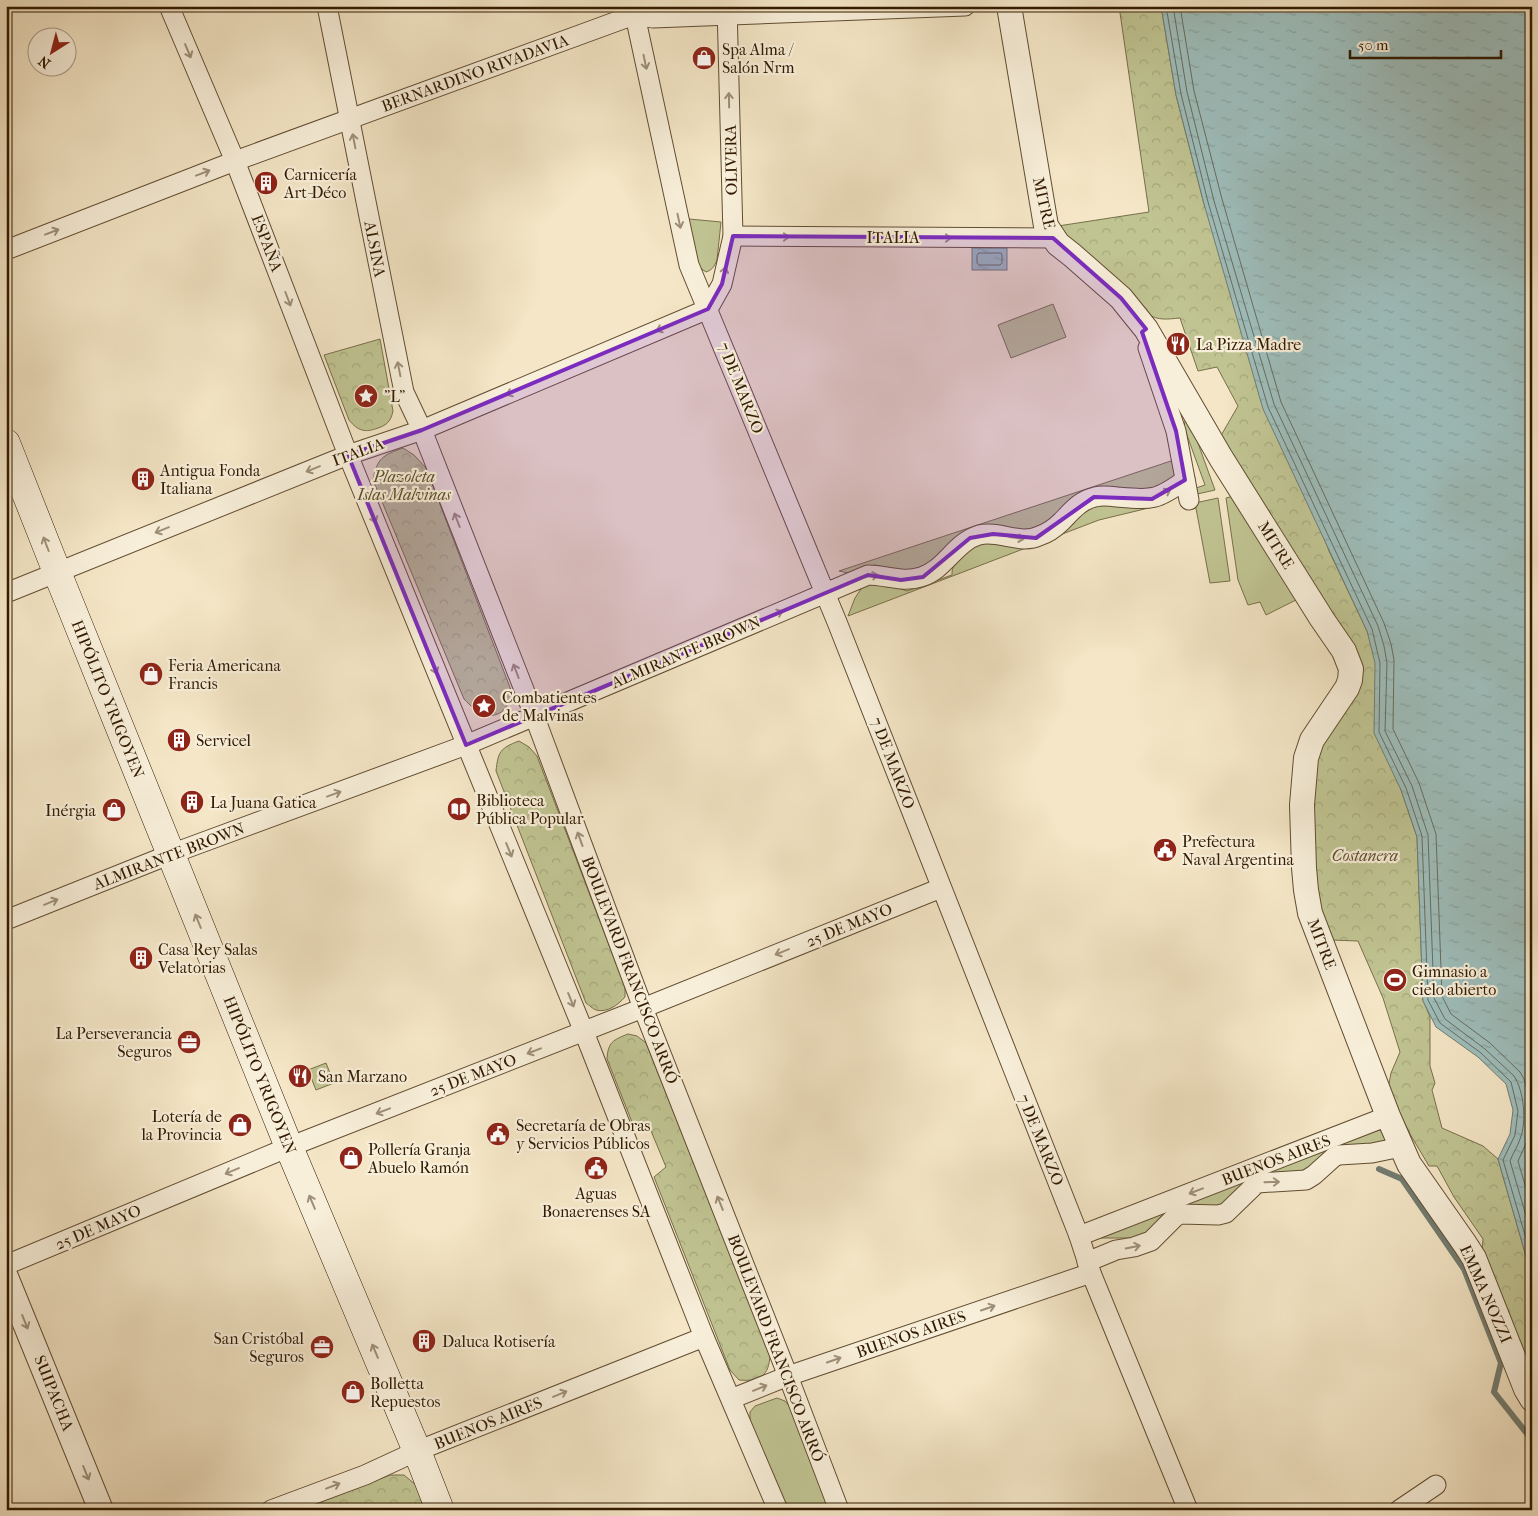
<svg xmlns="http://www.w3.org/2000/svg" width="1538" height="1516" viewBox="0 0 1538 1516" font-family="'IM FELL French Canon',serif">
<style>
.green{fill:#c0c492;stroke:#786f4a}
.park{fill:url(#park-crowns);stroke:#786f4a}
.water{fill:url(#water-ripples);stroke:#727c71}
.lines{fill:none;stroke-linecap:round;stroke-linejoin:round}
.shore{stroke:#686c5e;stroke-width:1}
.stream{stroke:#727c71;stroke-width:6}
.minor-casing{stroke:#624d32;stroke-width:21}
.tertiary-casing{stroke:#624d32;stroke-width:26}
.secondary-casing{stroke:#311a01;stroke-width:29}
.minor{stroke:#f8efda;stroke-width:19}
.tertiary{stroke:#f8efda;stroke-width:24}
.secondary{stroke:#f8efda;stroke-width:28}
.oneway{stroke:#9e8f78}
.marked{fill:#7b2cbf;fill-opacity:0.2;stroke:#7b2cbf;stroke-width:4;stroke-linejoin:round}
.labels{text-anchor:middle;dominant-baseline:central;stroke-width:4.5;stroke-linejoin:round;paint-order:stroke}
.poi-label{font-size:16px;fill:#311a01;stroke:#f8efda;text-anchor:start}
.street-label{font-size:16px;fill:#311a01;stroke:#f8efda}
.park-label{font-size:16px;font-style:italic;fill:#5c4d2c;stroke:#f8efda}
</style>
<defs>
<pattern id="park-crowns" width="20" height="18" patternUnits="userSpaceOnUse" patternTransform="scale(1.25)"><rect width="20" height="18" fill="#c0c492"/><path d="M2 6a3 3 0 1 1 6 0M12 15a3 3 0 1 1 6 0" fill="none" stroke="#a5a87c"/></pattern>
<pattern id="water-ripples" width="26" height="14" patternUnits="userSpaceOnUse" patternTransform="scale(1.25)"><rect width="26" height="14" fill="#9ebebc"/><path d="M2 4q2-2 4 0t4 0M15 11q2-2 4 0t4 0" fill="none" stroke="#89a3a0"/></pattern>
</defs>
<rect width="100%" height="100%" fill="#f4e6c6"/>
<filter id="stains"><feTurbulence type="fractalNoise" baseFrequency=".004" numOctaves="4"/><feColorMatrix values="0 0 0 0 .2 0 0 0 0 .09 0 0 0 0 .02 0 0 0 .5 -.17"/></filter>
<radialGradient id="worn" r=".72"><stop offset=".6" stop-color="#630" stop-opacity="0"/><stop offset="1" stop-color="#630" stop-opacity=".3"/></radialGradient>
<g class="green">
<path d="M689,219L721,222L717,260C714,267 712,270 706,272C689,262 691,236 689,219Z"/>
<path d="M1053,304L1066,337L1011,358L998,325Z"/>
<path d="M1185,421L1191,424L1215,490L1193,495L1196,488L1205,485L1184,427Z"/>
<path d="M1177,459L1175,476L1161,488L1131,493L1049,524L1034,531L957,536L932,563L910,572L875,565L869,566L848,573L839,571Z"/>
<path d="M1234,496L1300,598L1266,615L1260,602L1248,605L1238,580L1226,498Z"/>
<path d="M1218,498L1230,581L1210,583L1195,503Z"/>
<path d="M1136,504L1157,506L1099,520L848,616L855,598L863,586L874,584L895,587L907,591L952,575C951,560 969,549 980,542L1004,544L1093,505Z"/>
<path d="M326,1063L334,1083L316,1090L308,1070Z"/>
<path d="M1379,1130L1385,1131L1388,1142L1309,1170L1262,1175Z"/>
<path d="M1250,1179L1223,1204L1216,1206H1183Z"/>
<path d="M1166,1211L1146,1233L1132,1238H1099Z"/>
<path d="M777,1398L785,1401L791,1408L829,1510H785L750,1422V1412L755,1406Z"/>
</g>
<g class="park">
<path d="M1119,6H1161L1176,95L1204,204L1329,551L1367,631L1373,649L1401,790L1417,837L1423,1000L1430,1017V1066L1435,1083L1432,1090L1442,1128L1483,1146L1498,1159L1532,1277V1377L1482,1252L1483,1239L1454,1197L1437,1166H1429L1410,1134L1388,1089L1391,1073L1400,1052L1383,998L1358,941L1331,940L1317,909L1311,830L1316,755L1353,694L1219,439L1238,406L1217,367L1198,371L1180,318C1168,319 1158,321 1148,314L1064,236L1058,226L1149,212Z"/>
<path d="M380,339L393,411C391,421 387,425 378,428C365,433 358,431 349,420L324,355Z"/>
<path d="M403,448L414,455L426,468L511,690C512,703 502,718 487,715C478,714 470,705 464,699L373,480C377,458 383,455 403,448Z"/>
<path d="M519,741L529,747L537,756L625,987V997C618,1005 607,1013 596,1010C593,1009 589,1005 586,1003L496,771C498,752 500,748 519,741Z"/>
<path d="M628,1034L637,1036L646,1043L770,1355C769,1376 760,1382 739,1380L730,1370L654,1177L666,1167L649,1126L634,1127L607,1059C608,1042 613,1040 628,1034Z"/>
<path d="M390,1475H404L416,1485L426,1510H300Z"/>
</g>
<g class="water">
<path d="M1161,6H1532V1277L1498,1159L1510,1134L1513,1110L1506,1084L1478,1057L1436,1027L1423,1001L1417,837L1401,790L1374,733L1375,663L1367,631L1263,409L1204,204L1176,95Z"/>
<rect x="972" y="248" width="35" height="22"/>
</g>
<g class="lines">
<g class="shore">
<path d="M1166,6L1181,94L1208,202L1268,407L1372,629L1380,663L1379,732L1406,788L1422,836L1428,1000L1440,1023L1481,1053L1511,1082L1518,1111L1515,1135L1503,1160L1532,1259"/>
<path d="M1173,6L1187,92L1214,201L1274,404L1378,626L1384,646L1387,663L1385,731L1412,786L1428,835L1434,998L1445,1019L1485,1049L1514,1076C1524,1091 1527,1122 1520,1139C1518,1146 1513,1153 1510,1161L1532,1236"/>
<path d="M1180,6L1194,91L1222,199L1281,402L1384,623L1391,644L1394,660L1393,729L1419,783L1436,834L1442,996L1451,1014L1490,1043L1520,1072L1524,1079L1532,1107"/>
<path d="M979,253H1001L1002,255V263L1000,265H979L977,263V256Z"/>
<path d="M1532,1113L1528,1139L1518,1161L1532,1209"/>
</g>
<path class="stream" d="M1379,1169L1402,1179L1464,1269L1501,1363L1494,1392L1532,1440"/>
<g class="minor-casing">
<g id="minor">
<path d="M169,6L235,161L348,455L584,1032L704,1337L778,1510"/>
<path d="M327,6L404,392L422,430L534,715L643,1008L788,1376L839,1510"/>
<path d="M633,6L689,265L837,622L1079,1236L1091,1273L1188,1510"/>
<path d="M733,236L1053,238"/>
<path d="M6,250L235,161L634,15L653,18L965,6"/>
<path d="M708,309L722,284L733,236L727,6"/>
<path d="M1148,348L1176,431L1189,500"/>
<path d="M6,593L348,455L422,430L708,309"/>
<path d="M6,920L171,854L466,745L868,575C886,575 903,583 921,577C945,570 955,542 979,535C999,530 1020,545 1039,536C1048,533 1055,528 1061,522C1071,512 1080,500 1095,497C1102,495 1110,496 1117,497C1152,500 1156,501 1185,480"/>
<path d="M1079,1236L1388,1116"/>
<path d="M1087,1262L1116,1250L1134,1247L1151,1241L1175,1217L1180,1214L1218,1215L1226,1213L1257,1183L1306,1180L1314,1175L1334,1157L1339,1155L1372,1153L1401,1147"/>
<path d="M6,1265L289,1147L643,1008L941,888"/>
<path d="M731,1399L788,1376L1091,1273"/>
<path d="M271,1510L365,1475L417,1451L704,1337"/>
<path d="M1399,1510L1436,1485"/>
</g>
</g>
<g class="tertiary-casing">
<g id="tertiary">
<path d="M1009,6L1046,226L1058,244L1072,255L1121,298L1146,329L1221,458L1322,619L1344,651L1351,669L1350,680L1347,688L1312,740L1306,758L1302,805L1304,868L1306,890L1310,913L1388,1116L1409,1164L1465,1244L1474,1258L1526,1389L1532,1399"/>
<path d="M6,1277L101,1510"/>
</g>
</g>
<g class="secondary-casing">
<path id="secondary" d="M6,443L57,572L289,1147L417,1451L440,1510"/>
</g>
<use href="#minor" class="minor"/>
<use href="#tertiary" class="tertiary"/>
<use href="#secondary" class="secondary"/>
</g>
<defs><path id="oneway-shaft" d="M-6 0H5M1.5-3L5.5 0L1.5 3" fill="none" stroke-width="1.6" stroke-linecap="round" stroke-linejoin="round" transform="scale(1.25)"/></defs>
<g class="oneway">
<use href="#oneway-shaft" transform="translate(188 51) rotate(67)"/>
<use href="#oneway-shaft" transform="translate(645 62) rotate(78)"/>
<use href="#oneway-shaft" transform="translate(729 100) rotate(-91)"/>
<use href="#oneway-shaft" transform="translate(354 141) rotate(-101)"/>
<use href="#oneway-shaft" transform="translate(203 173) rotate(-21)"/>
<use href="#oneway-shaft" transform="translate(679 221) rotate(78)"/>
<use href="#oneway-shaft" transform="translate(52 232) rotate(-21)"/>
<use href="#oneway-shaft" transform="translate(782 237)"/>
<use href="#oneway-shaft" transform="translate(944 238)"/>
<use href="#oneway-shaft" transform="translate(724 274) rotate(-77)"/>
<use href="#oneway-shaft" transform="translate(288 299) rotate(69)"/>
<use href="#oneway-shaft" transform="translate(663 328) rotate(157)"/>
<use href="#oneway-shaft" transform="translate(399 369) rotate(-101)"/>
<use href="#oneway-shaft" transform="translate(513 392) rotate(157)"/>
<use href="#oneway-shaft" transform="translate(313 469) rotate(158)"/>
<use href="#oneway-shaft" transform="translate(1164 493) rotate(-28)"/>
<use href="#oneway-shaft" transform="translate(373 516) rotate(68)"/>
<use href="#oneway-shaft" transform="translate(457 520) rotate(-111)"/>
<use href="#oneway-shaft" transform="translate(162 530) rotate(158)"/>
<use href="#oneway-shaft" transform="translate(1017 538) rotate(7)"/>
<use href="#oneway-shaft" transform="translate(46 544) rotate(-111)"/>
<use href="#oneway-shaft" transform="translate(871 576) rotate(-8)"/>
<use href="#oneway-shaft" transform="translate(776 614) rotate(-23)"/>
<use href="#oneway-shaft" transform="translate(434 667) rotate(68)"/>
<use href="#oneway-shaft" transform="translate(516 671) rotate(-111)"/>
<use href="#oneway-shaft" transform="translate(334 794) rotate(-20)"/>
<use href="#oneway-shaft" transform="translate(580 839) rotate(-110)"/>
<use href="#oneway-shaft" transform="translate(509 850) rotate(68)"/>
<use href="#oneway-shaft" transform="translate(51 902) rotate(-22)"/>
<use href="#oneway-shaft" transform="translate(198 921) rotate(-112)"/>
<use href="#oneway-shaft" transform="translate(782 952) rotate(158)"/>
<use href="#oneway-shaft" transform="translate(571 1000) rotate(68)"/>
<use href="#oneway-shaft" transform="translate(534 1051) rotate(159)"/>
<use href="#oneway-shaft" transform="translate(383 1111) rotate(159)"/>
<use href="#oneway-shaft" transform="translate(232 1171) rotate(157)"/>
<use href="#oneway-shaft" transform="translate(1272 1182) rotate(-1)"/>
<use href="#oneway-shaft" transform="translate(1196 1191) rotate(159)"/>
<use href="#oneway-shaft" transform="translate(312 1202) rotate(-113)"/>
<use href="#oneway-shaft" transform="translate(720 1203) rotate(-112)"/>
<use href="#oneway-shaft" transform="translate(1133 1247) rotate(-11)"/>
<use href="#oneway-shaft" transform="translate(988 1308) rotate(-19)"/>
<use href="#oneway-shaft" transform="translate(25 1322) rotate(68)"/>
<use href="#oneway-shaft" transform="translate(375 1351) rotate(-113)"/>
<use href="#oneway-shaft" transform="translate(834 1360) rotate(-19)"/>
<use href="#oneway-shaft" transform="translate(760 1388) rotate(-22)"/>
<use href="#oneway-shaft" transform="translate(560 1394) rotate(-22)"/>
<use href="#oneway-shaft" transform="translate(86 1473) rotate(68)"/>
<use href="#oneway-shaft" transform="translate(333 1486) rotate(-21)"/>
</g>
<path class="marked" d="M733,236L1053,238L1121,298L1146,329L1142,332L1176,431L1185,480L1152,499L1094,497L1036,538L993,534L970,538L923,577L901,580L868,575L466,745L348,455L422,430L708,309L722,284Z"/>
<defs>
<g id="shop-disc" transform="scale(1.25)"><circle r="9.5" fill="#8f2418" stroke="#f8efda"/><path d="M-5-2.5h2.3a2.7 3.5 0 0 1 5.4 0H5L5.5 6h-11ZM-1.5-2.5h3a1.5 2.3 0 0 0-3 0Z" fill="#fff"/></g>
<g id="building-disc" transform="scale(1.25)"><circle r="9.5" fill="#8f2418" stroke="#f8efda"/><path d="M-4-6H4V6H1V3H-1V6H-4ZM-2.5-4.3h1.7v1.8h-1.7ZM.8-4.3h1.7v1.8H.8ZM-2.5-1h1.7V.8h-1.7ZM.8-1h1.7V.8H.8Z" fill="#fff"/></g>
<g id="restaurant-disc" transform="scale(1.25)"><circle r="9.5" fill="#8f2418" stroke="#f8efda"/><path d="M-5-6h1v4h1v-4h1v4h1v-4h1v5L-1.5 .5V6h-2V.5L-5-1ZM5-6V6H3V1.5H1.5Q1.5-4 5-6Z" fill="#fff"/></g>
<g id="sight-disc" transform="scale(1.25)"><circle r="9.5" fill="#8f2418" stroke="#f8efda"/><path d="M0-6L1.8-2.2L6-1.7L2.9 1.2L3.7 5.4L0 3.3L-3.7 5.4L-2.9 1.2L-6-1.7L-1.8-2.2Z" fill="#fff"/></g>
<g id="library-disc" transform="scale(1.25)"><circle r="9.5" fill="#8f2418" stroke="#f8efda"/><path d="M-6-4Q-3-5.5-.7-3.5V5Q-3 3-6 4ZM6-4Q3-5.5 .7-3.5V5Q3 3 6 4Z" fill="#fff"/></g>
<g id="civic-disc" transform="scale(1.25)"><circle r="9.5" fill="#8f2418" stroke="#f8efda"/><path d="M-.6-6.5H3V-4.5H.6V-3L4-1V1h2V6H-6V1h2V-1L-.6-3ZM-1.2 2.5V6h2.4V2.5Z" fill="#fff"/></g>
<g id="stadium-disc" transform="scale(1.25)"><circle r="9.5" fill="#8f2418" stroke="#f8efda"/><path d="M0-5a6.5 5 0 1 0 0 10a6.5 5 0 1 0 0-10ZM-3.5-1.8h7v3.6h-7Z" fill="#fff"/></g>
<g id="office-disc" transform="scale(1.25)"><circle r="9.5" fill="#8f2418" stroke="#f8efda"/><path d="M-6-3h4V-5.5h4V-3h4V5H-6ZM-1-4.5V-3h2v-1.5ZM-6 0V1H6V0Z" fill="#fff"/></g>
</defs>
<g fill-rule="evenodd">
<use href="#shop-disc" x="704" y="58"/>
<use href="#building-disc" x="266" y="183"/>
<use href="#restaurant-disc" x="1178" y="344"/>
<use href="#sight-disc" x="366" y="396"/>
<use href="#building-disc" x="143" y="479"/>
<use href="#shop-disc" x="151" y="674"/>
<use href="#sight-disc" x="484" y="706"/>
<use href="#building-disc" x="179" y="740"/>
<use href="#building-disc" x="192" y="802"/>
<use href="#library-disc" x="459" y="809"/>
<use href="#shop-disc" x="114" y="810"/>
<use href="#civic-disc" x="1165" y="850"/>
<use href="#building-disc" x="141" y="958"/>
<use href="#stadium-disc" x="1395" y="980"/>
<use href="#office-disc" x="189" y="1042"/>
<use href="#restaurant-disc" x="300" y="1076"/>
<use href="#shop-disc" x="240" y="1125"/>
<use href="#civic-disc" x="498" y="1134"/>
<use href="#shop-disc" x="351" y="1158"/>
<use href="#civic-disc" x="596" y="1168"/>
<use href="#building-disc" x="424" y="1341"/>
<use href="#office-disc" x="322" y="1347"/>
<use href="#shop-disc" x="353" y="1392"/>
</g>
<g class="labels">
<g class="poi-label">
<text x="722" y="49">Spa Alma /<tspan x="722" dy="18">Salón Nrm</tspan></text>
<text x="284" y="174">Carnicería<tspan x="284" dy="18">Art-Déco</tspan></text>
<text x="1196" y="344">La Pizza Madre</text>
<text x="384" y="396">"L"</text>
<text x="160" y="470">Antigua Fonda<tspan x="160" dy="18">Italiana</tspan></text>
<text x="168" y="665">Feria Americana<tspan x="168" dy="18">Francis</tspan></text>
<text x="502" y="697">Combatientes<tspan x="502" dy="18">de Malvinas</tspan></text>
<text x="196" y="740">Servicel</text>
<text x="476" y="800">Biblioteca<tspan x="476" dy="18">Pública Popular</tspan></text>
<text x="210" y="802">La Juana Gatica</text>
<text x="96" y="810" text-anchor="end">Inérgia</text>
<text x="1182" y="841">Prefectura<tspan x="1182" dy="18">Naval Argentina</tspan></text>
<text x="158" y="949">Casa Rey Salas<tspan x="158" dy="18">Velatorias</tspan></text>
<text x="1412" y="971">Gimnasio a<tspan x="1412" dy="18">cielo abierto</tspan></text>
<text x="172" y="1033" text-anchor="end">La Perseverancia<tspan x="172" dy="18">Seguros</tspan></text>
<text x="318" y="1076">San Marzano</text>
<text x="222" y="1116" text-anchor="end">Lotería de<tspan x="222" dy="18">la Provincia</tspan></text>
<text x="516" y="1125">Secretaría de Obras<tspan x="516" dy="18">y Servicios Públicos</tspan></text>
<text x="368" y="1149">Pollería Granja<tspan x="368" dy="18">Abuelo Ramón</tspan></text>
<text x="596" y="1193" text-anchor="middle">Aguas<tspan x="596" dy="18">Bonaerenses SA</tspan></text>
<text x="304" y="1338" text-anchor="end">San Cristóbal<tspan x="304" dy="18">Seguros</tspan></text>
<text x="442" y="1341">Daluca Rotisería</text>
<text x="370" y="1383">Bolletta<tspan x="370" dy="18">Repuestos</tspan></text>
</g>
<g class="street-label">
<text transform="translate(475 73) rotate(-20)">BERNARDINO RIVADAVIA</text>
<text transform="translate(731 160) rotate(-91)">OLIVERA</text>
<text transform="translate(1044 203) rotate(77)">MITRE</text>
<text x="893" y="237">ITALIA</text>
<text transform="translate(267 243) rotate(69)">ESPAÑA</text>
<text transform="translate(375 249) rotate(79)">ALSINA</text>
<text transform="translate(741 388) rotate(68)">7 DE MARZO</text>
<text transform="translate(358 452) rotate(-20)">ITALIA</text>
<text transform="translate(1276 545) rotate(58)">MITRE</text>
<text transform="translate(686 652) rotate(-23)">ALMIRANTE BROWN</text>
<text transform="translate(108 699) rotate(68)">HIPÓLITO YRIGOYEN</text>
<text transform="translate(893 763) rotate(69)">7 DE MARZO</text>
<text transform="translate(169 856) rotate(-21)">ALMIRANTE BROWN</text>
<text transform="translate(849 925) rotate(-22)">25 DE MAYO</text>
<text transform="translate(1322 944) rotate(69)">MITRE</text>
<text transform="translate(630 970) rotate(69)">BOULEVARD FRANCISCO ARRÓ</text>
<text transform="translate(260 1075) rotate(68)">HIPÓLITO YRIGOYEN</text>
<text transform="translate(473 1075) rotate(-21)">25 DE MAYO</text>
<text transform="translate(1041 1140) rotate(68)">7 DE MARZO</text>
<text transform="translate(1276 1160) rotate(-21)">BUENOS AIRES</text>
<text transform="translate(98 1227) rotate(-23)">25 DE MAYO</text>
<text transform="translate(1486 1294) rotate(66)">EMMA NOZZI</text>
<text transform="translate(911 1334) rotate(-19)">BUENOS AIRES</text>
<text transform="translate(776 1348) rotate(69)">BOULEVARD FRANCISCO ARRÓ</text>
<text transform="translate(54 1393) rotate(68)">SUIPACHA</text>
<text transform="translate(488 1423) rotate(-22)">BUENOS AIRES</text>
</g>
<g class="park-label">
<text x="404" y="476">Plazoleta<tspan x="404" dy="18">Islas Malvinas</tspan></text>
<text x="1365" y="855">Costanera</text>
</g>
</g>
<rect width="1538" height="1516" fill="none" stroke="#f4e6c6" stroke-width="25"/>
<rect x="8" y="8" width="1523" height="1501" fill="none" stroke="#311a01" stroke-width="2.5"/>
<rect x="12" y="12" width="1513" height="1491" fill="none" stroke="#311a01"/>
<g transform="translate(52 52) rotate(216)"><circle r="24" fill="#f8efda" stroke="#a89a83"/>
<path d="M0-4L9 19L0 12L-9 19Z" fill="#8f2418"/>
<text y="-8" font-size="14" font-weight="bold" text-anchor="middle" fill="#311a01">N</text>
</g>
<path d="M1350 50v8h151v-8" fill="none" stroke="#311a01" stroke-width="2.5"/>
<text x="1358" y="50" font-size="15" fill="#311a01" stroke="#f8efda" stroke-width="4" paint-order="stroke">50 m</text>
<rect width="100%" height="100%" filter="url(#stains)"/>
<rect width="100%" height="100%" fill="url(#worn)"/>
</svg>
